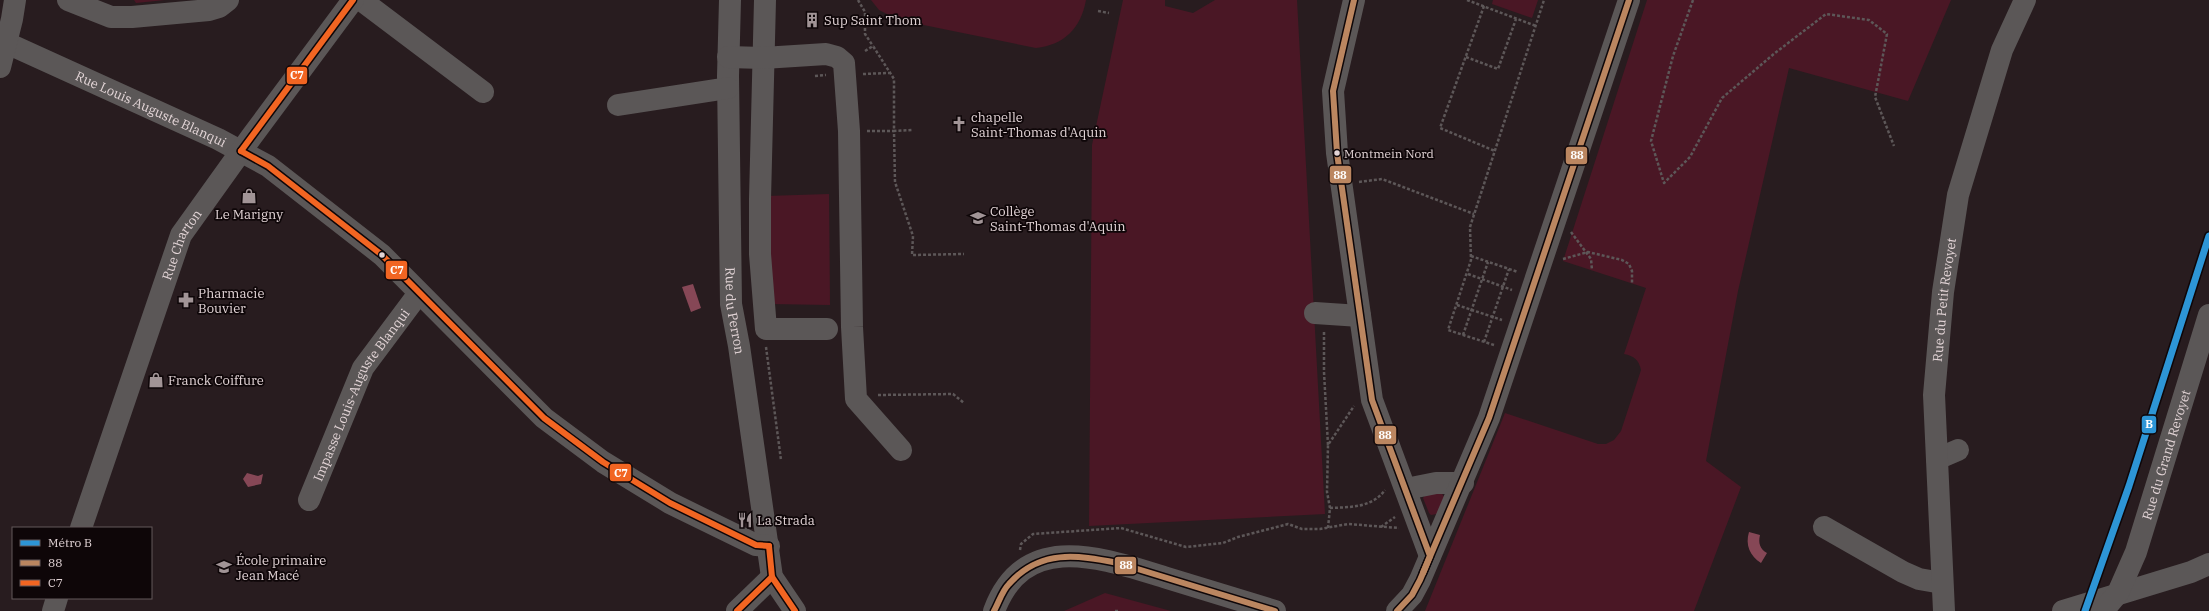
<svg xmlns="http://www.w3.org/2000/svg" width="2209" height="611" viewBox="0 0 2209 611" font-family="'IBM Plex Serif',serif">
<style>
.green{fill:#4a1725}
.water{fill:#864756}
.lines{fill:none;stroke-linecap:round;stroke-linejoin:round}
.path{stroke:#5d5758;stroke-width:2.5;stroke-dasharray:3 2;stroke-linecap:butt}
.minor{stroke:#5b5757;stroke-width:22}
.bus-1-casing{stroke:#0e0608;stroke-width:9}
.bus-2-casing{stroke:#0e0608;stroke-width:9}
.bus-1{stroke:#bb8660;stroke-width:6}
.bus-2{stroke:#f26522;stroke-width:6}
.metro-1-casing{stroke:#0e0608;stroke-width:10}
.metro-1{stroke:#2d95d6;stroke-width:7}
.bus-dot{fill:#e2d4d6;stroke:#0e0608;stroke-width:1.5}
.labels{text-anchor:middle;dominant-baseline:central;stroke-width:3.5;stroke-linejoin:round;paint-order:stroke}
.bus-label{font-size:12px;fill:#e2d4d6;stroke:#0e0608;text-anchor:start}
.poi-label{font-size:13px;fill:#e2d4d6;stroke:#0e0608;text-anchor:start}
.street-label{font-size:13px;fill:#e2d4d6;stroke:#0e0608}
.line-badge{stroke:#0e0608;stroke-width:1.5}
.badge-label{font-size:11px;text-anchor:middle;font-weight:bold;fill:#fff}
</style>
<rect width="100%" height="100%" fill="#281c1f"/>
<g class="green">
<path d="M134,0H165L136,3Z"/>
<path d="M871,0H1086C1081,28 1064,45 1036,48L899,20L879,10Z"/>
<path d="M1123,0H1165V6L1193,13L1215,0H1297L1325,514L1089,526L1092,145Z"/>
<path d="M1493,0H1538L1532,18L1492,4Z"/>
<path d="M1647,0H1951L1908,101L1789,68L1738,291L1706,461L1741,487L1694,611H1425L1505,413L1598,444H1606L1614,440L1621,431L1641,370C1639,360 1634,356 1624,354L1646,288L1563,261Z"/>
<path d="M829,194L830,305L770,304L766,196Z"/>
<path d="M1440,491L1445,498L1437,514L1431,515L1429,513L1423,498L1425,495Z"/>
<path d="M1105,593L1171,611H1064Z"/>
</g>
<g class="water">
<path d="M693,284L701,308L691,312L682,287Z"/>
<path d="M247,473L258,476L263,474L261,484L248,487L243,479Z"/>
<path d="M1749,532L1760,535C1758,543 1760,549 1767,553L1761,563C1750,556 1745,545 1749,532Z"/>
</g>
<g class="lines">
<g class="path">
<path d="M858,0L865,12V34L873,46"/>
<path d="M1467,0L1536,26"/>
<path d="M1693,0L1673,56L1651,141L1664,183L1690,157L1722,98L1775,53L1826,14L1869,20L1887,34L1875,97L1894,146"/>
<path d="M1484,6L1440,128L1495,151"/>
<path d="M1098,11L1109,13"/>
<path d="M865,51L873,46L894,79V131L912,130"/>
<path d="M1466,57L1498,69L1516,19"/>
<path d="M863,74L889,73"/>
<path d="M815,76L826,75"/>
<path d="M867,131H894L895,182L913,236L912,255L964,254"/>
<path d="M1359,182L1382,179L1474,214"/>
<path d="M1571,232L1591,259L1592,270"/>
<path d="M1471,256L1518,272"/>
<path d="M1563,259L1588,252L1622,260L1629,264L1632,271V283"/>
<path d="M1468,274L1512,290"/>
<path d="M1457,305L1502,320"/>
<path d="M1324,332V372L1328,445"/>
<path d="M1463,335L1488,262"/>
<path d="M1484,342L1509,269"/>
<path d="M1494,345L1448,330L1471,260L1470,227L1544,0"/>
<path d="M766,347L781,460"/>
<path d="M878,395L953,394L964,403"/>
<path d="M1330,508C1350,507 1372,508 1385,490"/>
<path d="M1381,527L1395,517"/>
<path d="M1328,528L1330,508L1327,492L1328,445L1354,406"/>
<path d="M1020,550L1021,544L1033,534L1121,528L1186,547L1223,543L1238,537L1288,524L1302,529H1320L1348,524L1399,528"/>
<path d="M1115,611H1120"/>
</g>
<g class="minor">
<path d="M68,0L111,17H132L209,10L219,7L228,0"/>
<path d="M361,0L483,92"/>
<path id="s1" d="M730,0L728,76L731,304L739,346L772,577L795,611"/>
<path d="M765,0L760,199V254L766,329H827"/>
<path d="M1354,0L1333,91L1337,153L1372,400L1430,556"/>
<path id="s2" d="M0,40L218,139L268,166L382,255L544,418L603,462L670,503L756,545L769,546"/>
<path d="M728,57L763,58L826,54L837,57L844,63L849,131L852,327L856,399L901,450"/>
<path d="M0,67L12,19L15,0"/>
<path d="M618,105L728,88"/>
<path d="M1315,313L1360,316"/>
<path d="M1937,459L1958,450"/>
<path d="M1406,489L1436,483H1463"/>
<path id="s3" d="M309,500L363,368L419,293"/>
<path d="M1824,527L1903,572L1919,579L1942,583"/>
<path id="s4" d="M81,528L181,235L252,136L353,0"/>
<path d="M53,611L57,598"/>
<path d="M737,611L772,577"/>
<path d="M994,611C1025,528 1104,559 1167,578C1203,589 1239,600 1275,611"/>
<path d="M1397,611L1412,595L1420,580L1489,418L1629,0"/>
<path id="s5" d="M1944,611L1934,395L1943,292L1958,195L2002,50L2025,0"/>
<path d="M2063,611L2191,572L2209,564"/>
<path id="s6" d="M2103,611L2118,593L2136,552L2209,315"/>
</g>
<g class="bus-1-casing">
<g id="bus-1">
<path d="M1354,0L1333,91L1337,153L1372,400L1430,556L1423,573"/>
<path d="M994,611C999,602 1002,591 1009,584C1040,549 1077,555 1118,563L1275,611"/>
<path d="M1397,611L1412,595L1420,580L1489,418L1629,0"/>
</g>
</g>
<g class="bus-2-casing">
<g id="bus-2">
<path d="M241,151L268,166L382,255L544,418L603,462L670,503L756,545L769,546"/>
<path d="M241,151L353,0"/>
<path d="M769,546L772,577L795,611"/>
<path d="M737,611L772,577"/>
</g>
</g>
<use href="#bus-1" class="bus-1"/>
<use href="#bus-2" class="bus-2"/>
<g class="metro-1-casing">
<path id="metro-1" d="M2085,611L2129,486L2209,236"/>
</g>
<use href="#metro-1" class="metro-1"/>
</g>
<defs>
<g id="building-bare" transform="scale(1.2)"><path d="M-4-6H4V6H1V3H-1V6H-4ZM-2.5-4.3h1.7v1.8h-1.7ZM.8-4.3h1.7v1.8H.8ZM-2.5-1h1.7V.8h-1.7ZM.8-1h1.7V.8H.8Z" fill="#a19496" stroke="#0e0608" stroke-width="2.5" paint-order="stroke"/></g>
<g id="church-bare" transform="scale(1.2)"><path d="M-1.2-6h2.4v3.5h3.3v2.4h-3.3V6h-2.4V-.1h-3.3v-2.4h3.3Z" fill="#a19496" stroke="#0e0608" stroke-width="2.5" paint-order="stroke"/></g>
<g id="shop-bare" transform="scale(1.2)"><path d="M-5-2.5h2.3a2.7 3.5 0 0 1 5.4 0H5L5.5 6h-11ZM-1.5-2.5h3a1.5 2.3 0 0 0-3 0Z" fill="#a19496" stroke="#0e0608" stroke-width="2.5" paint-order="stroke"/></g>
<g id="school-bare" transform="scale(1.2)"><path d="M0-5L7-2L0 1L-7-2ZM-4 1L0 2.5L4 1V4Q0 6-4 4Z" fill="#a19496" stroke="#0e0608" stroke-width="2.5" paint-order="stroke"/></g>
<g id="pharmacy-bare" transform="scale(1.2)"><path d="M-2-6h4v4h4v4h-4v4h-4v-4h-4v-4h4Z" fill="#a19496" stroke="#0e0608" stroke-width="2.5" paint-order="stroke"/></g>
<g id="restaurant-bare" transform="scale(1.2)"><path d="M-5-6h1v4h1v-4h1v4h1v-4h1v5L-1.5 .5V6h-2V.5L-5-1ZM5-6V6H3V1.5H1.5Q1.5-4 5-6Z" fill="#a19496" stroke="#0e0608" stroke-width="2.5" paint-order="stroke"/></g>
</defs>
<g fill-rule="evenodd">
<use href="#building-bare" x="812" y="20"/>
<use href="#church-bare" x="959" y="124"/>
<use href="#shop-bare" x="249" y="196"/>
<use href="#school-bare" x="978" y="218"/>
<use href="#pharmacy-bare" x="186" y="300"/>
<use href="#shop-bare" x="156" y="380"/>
<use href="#restaurant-bare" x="745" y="520"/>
<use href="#school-bare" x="224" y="567"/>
</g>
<g class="bus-dot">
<circle cx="1337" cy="153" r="3.5"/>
<circle cx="382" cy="255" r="3.5"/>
</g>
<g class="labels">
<g class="bus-label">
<text x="1344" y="153">Montmein Nord</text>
</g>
<g class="poi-label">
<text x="824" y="20">Sup Saint Thom</text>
<text x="971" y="117">chapelle<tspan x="971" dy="15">Saint-Thomas d'Aquin</tspan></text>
<text x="990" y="211">Collège<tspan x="990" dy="15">Saint-Thomas d'Aquin</tspan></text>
<text x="249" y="214" text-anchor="middle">Le Marigny</text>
<text x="198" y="293">Pharmacie<tspan x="198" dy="15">Bouvier</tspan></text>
<text x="168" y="380">Franck Coiffure</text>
<text x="757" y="520">La Strada</text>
<text x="236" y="560">École primaire<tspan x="236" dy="15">Jean Macé</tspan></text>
</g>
<g class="street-label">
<text stroke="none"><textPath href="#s2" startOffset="166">Rue Louis Auguste Blanqui</textPath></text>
<text stroke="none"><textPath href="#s4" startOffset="301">Rue Charton</textPath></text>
<text stroke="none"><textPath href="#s5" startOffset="312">Rue du Petit Revoyet</textPath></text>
<text stroke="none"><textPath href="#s1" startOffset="311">Rue du Perron</textPath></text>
<text stroke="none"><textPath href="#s3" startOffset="118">Impasse Louis-Auguste Blanqui</textPath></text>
<text stroke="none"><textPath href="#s6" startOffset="170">Rue du Grand Revoyet</textPath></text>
</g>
</g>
<g class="line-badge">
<rect x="286" y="66" width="22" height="19" rx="4" fill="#f26522"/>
<rect x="1565" y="146" width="23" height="19" rx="4" fill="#bb8660"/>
<rect x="1329" y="165" width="23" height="19" rx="4" fill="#bb8660"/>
<rect x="385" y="260" width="23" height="20" rx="4" fill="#f26522"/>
<rect x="2141" y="415" width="16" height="19" rx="4" fill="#2d95d6"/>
<rect x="1374" y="425" width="23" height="20" rx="4" fill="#bb8660"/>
<rect x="609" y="463" width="23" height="19" rx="4" fill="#f26522"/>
<rect x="1114" y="556" width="23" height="19" rx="4" fill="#bb8660"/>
</g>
<g class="badge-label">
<text x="297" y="79">C7</text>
<text x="1577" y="159">88</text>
<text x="1340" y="179">88</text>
<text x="397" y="274">C7</text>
<text x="2149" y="428">B</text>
<text x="1385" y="439">88</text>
<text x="621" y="477">C7</text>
<text x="1126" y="569">88</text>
</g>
<rect x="12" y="527" width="140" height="72" fill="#0e0608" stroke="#63585a"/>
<rect x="20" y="540" width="20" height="6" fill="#2d95d6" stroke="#63585a"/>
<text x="48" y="547" font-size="12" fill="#e2d4d6">Métro B</text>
<rect x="20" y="560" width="20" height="6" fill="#bb8660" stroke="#63585a"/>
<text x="48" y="567" font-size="12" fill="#e2d4d6">88</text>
<rect x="20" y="580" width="20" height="6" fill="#f26522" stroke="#63585a"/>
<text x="48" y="587" font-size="12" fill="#e2d4d6">C7</text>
</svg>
